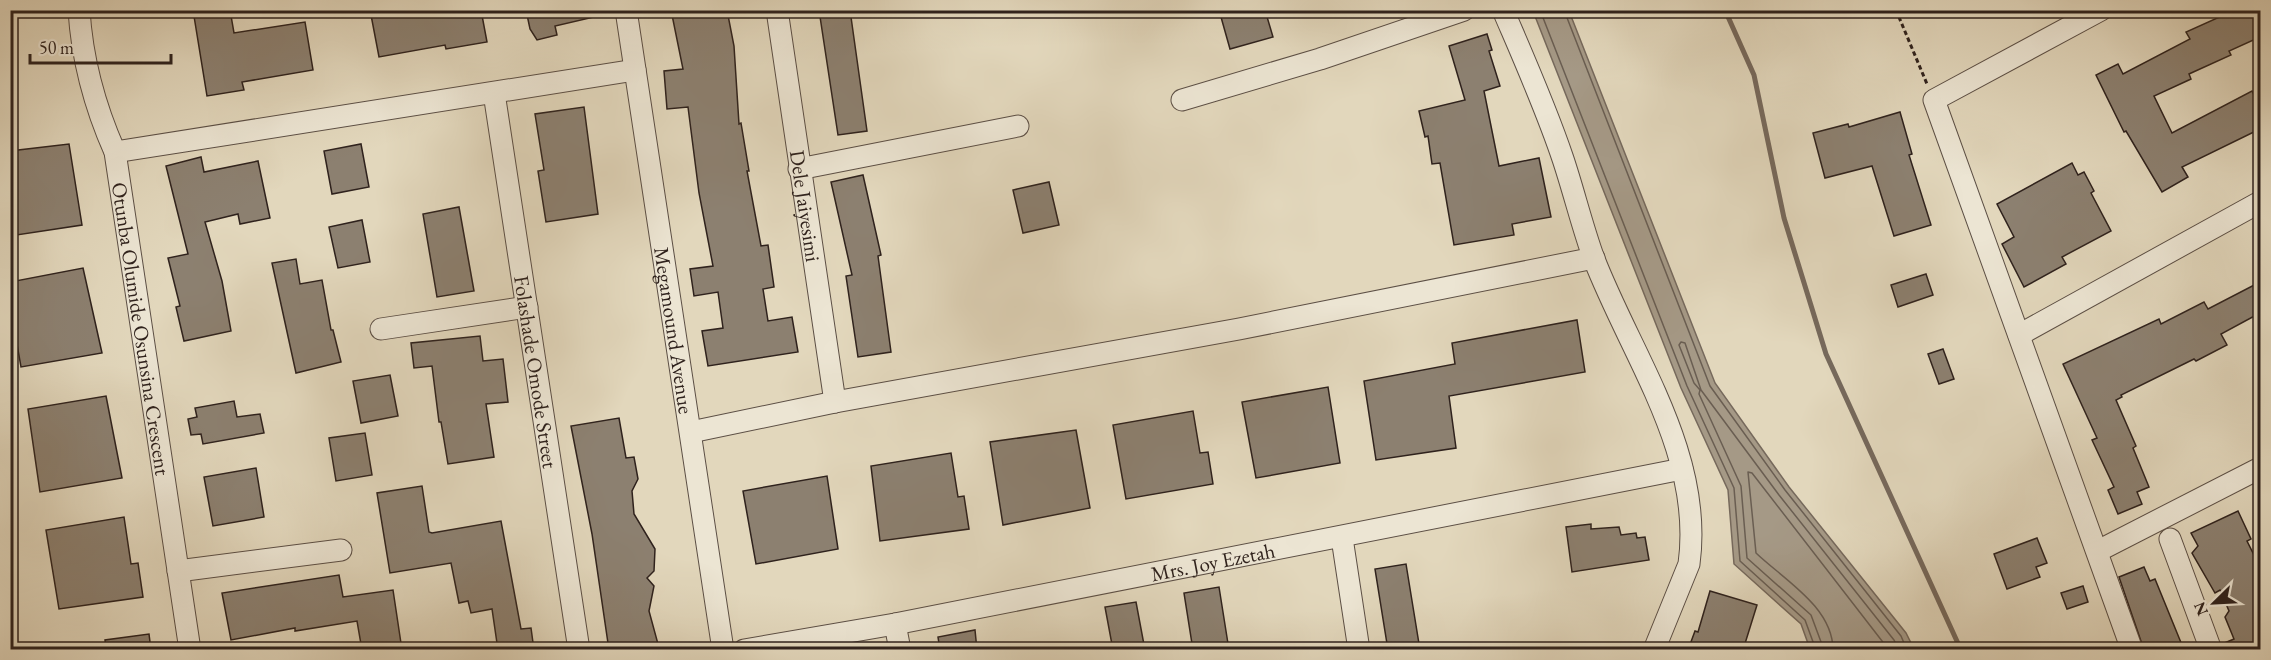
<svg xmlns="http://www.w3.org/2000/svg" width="2271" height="660" viewBox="0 0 2271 660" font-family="'EB Garamond',serif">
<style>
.water{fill:#a59986;stroke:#76695c;stroke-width:1.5}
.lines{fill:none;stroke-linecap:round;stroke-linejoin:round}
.shore{stroke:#6a5e52;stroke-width:1.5}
.stream{stroke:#76695c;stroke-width:5}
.building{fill:#8c8070;stroke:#2f221d;stroke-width:1.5}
.street-casing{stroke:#5c4f45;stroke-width:23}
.path{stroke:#2f221d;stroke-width:3;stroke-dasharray:4.5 3;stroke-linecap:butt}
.street{stroke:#ece5d3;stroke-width:21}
.labels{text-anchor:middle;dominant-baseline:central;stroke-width:5;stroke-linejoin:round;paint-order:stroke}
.street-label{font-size:21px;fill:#2f221d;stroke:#ece5d3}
</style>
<rect width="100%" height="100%" fill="#e2d7bc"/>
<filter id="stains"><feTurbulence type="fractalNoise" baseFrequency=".00333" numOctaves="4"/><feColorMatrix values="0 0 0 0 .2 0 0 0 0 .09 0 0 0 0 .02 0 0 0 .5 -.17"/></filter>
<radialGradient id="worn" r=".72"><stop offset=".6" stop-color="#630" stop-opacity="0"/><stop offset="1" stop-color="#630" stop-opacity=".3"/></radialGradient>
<path class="water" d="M1533,11H1569L1715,383L1789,487L1906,633L1914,649H1810L1801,624L1734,564L1728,490L1681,388Z"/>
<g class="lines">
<g class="shore">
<path d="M1540,10L1687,386L1734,488L1740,561L1805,620L1816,650"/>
<path d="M1564,10L1710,386L1785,490L1901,636L1907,650"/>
<path d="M1824,650L1811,615L1747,558L1741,486L1699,394L1700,390L1694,383L1679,345L1681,342L1685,343L1701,390L1779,495L1894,640L1899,650"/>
<path d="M1833,650C1833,607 1783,579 1756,553L1748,472L1752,473L1889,650"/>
</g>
<path class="stream" d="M1725,10L1754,75L1784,218L1826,354L1961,650"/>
</g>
<g class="building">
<path d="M193,10H230L234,33L305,22L313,70L242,82L244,90L207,96Z"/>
<path d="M394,10H481L487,42L446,49L445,45L379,57L371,15Z"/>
<path d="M526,10H593L594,17L555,26L557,35L537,40L530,29Z"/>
<path d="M671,10H727L734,46L739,124L741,123L749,171H747L761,246L768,245L774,287L763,289L768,321L792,317L798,352L708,366L702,331L723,328L718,292L694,296L690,269L713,266L699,193L688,107L667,109L664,71L683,69Z"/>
<path d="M819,10H850L867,131L838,135Z"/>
<path d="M1219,10H1265L1273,37L1230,49Z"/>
<path d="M2235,10H2260V37L2229,51L2231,55L2189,74L2191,79L2154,96L2172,133L2252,91L2260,107V129L2182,167L2188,177L2162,192L2126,131L2124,132L2096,75L2118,64L2123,74L2190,39L2186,32Z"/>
<path d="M1487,34L1492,50L1489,51L1500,86L1484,91L1499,166L1539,158L1551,217L1512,224L1514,235L1454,245L1440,163L1432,164L1428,136L1425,137L1419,111L1465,100L1449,46Z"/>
<path d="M584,107L598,214L546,222L538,171L544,170L535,114Z"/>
<path d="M1900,112L1912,154L1909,155L1931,225L1894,236L1872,166L1825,178L1813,133L1848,124L1849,127Z"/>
<path d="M69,144L82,225L10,236V151Z"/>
<path d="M361,144L369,187L332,194L324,151Z"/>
<path d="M201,157L204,172L258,161L270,218L240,224L238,214L205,222L222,281L231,331L184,341L176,307L180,306L168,258L188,254L166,166Z"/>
<path d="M2072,163L2078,175L2084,172L2094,191L2091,193L2111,231L2062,257L2066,264L2024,287L2002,244L2014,237L1997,204Z"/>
<path d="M863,175L881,255L878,256L891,352L858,357L846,276L852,275L831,182Z"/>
<path d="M1049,182L1059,225L1023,233L1013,190Z"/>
<path d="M459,207L474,291L437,297L423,214Z"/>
<path d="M362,220L370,262L338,268L329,227Z"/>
<path d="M296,259L300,284L322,280L331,330H333L341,362L296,373L272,263Z"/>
<path d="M83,268L102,353L21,367L10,305V282Z"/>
<path d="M1926,274L1933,295L1898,307L1891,285Z"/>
<path d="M2260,282V313L2221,334L2227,345L2196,361L2194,359L2121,395L2122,397L2116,400L2136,446L2133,448L2149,487L2137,492L2142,504L2118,514L2108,490L2114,487L2092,440L2097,438L2063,364L2159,319L2161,324L2204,302L2208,309Z"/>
<path d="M1577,320L1585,372L1449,396L1456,448L1376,460L1364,381L1455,364L1452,343Z"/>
<path d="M480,336L483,361L503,359L508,402L486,404L494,457L448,464L441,422H439L432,366L414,368L411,343Z"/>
<path d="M1943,349L1954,379L1939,384L1928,354Z"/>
<path d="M390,375L398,416L361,423L353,381Z"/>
<path d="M1328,387L1340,463L1256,478L1242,402Z"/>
<path d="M106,396L122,478L40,492L28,409Z"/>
<path d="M234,401L237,417L260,414L264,433L203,444L201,434L191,435L188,419L197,417L195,408Z"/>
<path d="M1193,411L1200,453L1208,452L1213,484L1126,499L1113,425Z"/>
<path d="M619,418L626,458L634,457L638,479L632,491L634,514L655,549L654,571L647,578L654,586L649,611L658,644L609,650L592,534L571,426Z"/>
<path d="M1076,430L1090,508L1003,525L990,442Z"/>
<path d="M365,433L372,475L336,481L329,438Z"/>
<path d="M951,453L958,497L964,496L969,529L880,541L871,466Z"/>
<path d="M256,468L264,517L213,526L204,477Z"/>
<path d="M827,476L838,549L756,564L743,491Z"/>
<path d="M422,486L429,532L432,533L501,521L521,629L531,628L534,650H498L492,609L471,613L468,601L459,603L451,563L390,573L377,493Z"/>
<path d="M2238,511L2251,539L2247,541L2260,567V650H2223L2222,644L2234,639L2225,617L2229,611L2220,590L2215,593L2192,553L2198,546L2191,533Z"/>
<path d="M124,517L131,564L138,563L143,597L59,609L46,530Z"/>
<path d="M1591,524V529L1619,527L1621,535L1636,533L1637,538L1645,537L1649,560L1572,572L1566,527Z"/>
<path d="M2037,538L2047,563L2036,567L2040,577L2007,589L1994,554Z"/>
<path d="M1406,564L1420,650H1388L1375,569Z"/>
<path d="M2144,567L2150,581L2155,579L2184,650H2144L2119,577Z"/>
<path d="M339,575L343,597L393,590L402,650H362L357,621L295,631V628L231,640L222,593Z"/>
<path d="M2083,586L2088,602L2067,609L2061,593Z"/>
<path d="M1219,587L1229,650H1193L1184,593Z"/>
<path d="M1710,591L1757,605L1743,650H1688L1695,631L1698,632Z"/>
<path d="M1136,602L1145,650H1113L1105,607Z"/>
<path d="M975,630L977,650H940L938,637Z"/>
<path d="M149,634L151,650H106L105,640Z"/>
</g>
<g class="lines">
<g class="street-casing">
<g id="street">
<path id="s1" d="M79,10C82,59 95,107 115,152L190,650"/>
<path id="s2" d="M626,10L723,650"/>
<path id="s3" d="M777,10L835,402"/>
<path d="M1503,10C1524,59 1546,108 1563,159C1574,192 1582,226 1594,259C1632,357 1704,454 1689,564L1654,650"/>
<path d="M2101,10L1934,100L2132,650"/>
<path id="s4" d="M494,93L579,650"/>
<path d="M1182,100L1320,59L1464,10"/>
<path d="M115,152L635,70"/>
<path d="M799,169L1018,126"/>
<path d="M381,329L527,307"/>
<path d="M2019,335L2260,202"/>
<path d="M691,432L835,402L1239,329L1594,258"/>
<path d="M1342,538L1359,650"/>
<path d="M2170,539L2211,650"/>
<path d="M2098,551L2260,468"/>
<path d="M178,571L341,550"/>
<path d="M895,624L900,650"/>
<path id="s5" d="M744,650L895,624L1682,469"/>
</g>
</g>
<path class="path" d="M1896,10L1927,84"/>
<use href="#street" class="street"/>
</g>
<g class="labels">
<g class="street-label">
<text stroke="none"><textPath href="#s3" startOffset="198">Dele Jaiyesimi</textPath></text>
<text stroke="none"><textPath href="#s1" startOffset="326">Otunba Olumide Osunsina Crescent</textPath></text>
<text stroke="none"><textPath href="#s2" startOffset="324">Megamound Avenue</textPath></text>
<text stroke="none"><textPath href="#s4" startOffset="282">Folashade Omode Street</textPath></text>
<text stroke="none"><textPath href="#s5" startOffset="477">Mrs. Joy Ezetah</textPath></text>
</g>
</g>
<rect width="2271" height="660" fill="none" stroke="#e2d7bc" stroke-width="36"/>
<rect x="12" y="12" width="2247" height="636" fill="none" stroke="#2f221d" stroke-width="3"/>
<rect x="18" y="18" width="2235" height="624" fill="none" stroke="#2f221d" stroke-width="1.5"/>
<g transform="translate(2214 603) rotate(246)" stroke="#ece5d3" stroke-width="4.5" paint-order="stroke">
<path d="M0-4.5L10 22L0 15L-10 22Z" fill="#2f221d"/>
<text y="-9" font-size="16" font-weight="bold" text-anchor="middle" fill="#2f221d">N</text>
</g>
<path d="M30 54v9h141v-9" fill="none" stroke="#2f221d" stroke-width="3"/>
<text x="39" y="54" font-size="18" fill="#2f221d" stroke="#ece5d3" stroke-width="4.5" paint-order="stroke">50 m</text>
<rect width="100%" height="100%" filter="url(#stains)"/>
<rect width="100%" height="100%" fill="url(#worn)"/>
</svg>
